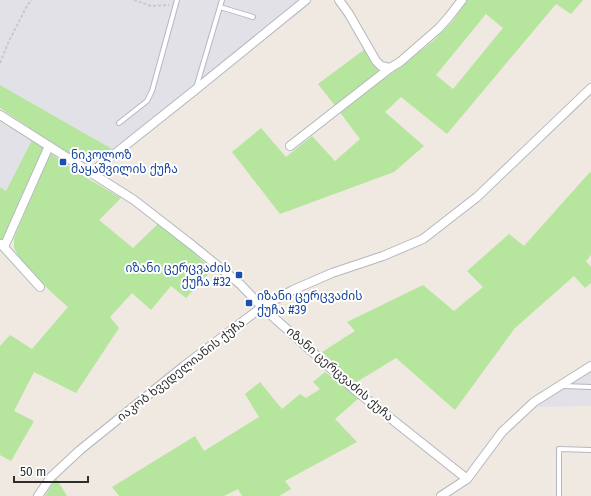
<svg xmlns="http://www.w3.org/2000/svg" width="591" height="496" viewBox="0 0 591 496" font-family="'Fira Sans','Noto Sans Georgian',sans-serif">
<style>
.industrial{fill:#e3e1e8}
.green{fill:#b6e59e;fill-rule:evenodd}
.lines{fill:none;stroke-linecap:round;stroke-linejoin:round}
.service-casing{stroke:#b4b7c1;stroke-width:6}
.minor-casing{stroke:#b4b7c1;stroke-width:10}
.path{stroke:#c9c9c9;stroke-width:2;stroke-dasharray:3 2;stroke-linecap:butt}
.service{stroke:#fff;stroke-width:4}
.minor{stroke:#fff;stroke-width:8}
.transit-dot{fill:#1a4fb4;stroke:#fff;stroke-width:1.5}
.labels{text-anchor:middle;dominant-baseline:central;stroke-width:4;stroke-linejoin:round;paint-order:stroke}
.transit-label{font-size:12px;fill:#164399;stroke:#fff;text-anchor:start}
.street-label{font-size:12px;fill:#2e2e2e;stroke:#fff}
</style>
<rect width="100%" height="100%" fill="#efe9e1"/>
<g class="industrial">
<path d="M0,0H299L178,98L112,149L0,85Z"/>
<path d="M0,122L32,140L6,191L0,187Z"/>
<path d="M591,372V406L535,407L590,373Z"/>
</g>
<g class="green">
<path d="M467,0H583L571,14L556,4L447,134L401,97L385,112L424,146L394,172L280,214L232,152L261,128L286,157L312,136L335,161L360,139L339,111L388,76L433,41L452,22ZM486,14L503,28L453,89L436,75Z"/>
<path d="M365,49L379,72L336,107L318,84Z"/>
<path d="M0,85L112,149L98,159L88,161L71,156L0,108Z"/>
<path d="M32,140L44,147L3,241L0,240V187L6,191Z"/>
<path d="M50,153L80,174L121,198L99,220L133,248L158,224L187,246L212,270L186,298L171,286L151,310L132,293L110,317L119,328L76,393L34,372L14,411L34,421L11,461L0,455V346L10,335L32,349L68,307C54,294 20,266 14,247C14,245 14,241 14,238Z"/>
<path d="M590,172L591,173V255L586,261L591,267V283L585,288L574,276L515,328L455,410L396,358L355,383L322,352L355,331L347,322L423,285L454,311L483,287L467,271L509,234L524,246Z"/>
<path d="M325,372L359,398L335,419L357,442L285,481L291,489L279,496H242L238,489L224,496H119L112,487L195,436L204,451L259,417L245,394L260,382L282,409L300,394L306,398L320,389L313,382Z"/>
<path d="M56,478L67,496H45Z"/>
</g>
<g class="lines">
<g class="service-casing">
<g id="service">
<path d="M220,7L253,17"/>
<path d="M196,88L222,0"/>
<path d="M119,123L147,101L152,91L177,0"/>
<path d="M563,386L591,387"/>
<path d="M559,496V449L591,450"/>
</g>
</g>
<g class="minor-casing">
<g id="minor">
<path d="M339,0L349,14L376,61L381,66L390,68"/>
<path d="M0,115L134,200L192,245L240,284L262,307L355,390L467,479"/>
<path d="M290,146L390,68L400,62L439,28L448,18L462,0"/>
<path d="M92,172L195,90L306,0"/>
<path d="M1,244L40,287"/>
<path d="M4,247L49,146"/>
<path d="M38,496L51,477L80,450L184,366L262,307L293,290L332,273L383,256L423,239L477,197L591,88"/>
<path d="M441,496L467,479L502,432L534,402L591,366"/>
</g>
</g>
<g class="path">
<path d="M134,0L151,6L169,5"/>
<path d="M0,63L9,41L28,4L32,0"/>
</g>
<use href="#service" class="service"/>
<use href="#minor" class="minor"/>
</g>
<g class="transit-dot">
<rect x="59" y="158" width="8" height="8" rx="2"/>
<rect x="235" y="271" width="8" height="8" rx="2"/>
<rect x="245" y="299" width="8" height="8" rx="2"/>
</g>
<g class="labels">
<g class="transit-label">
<text x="71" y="155">ნიკოლოზ<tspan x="71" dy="14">მაყაშვილის ქუჩა</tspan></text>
<text x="231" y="268" text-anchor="end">იზანი ცერცვაძის<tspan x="231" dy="14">ქუჩა #32</tspan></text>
<text x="257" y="296">იზანი ცერცვაძის<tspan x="257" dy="14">ქუჩა #39</tspan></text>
</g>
<g class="street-label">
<text transform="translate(181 370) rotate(-38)">იაკობ ხვედელიანის ქუჩა</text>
<text transform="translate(340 374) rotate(41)">იზანი ცერცვაძის ქუჩა</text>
</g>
</g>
<path d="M14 476v6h74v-6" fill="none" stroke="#2e2e2e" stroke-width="2"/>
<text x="20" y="476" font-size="12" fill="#2e2e2e" stroke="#ffffff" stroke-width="3" paint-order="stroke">50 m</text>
</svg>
